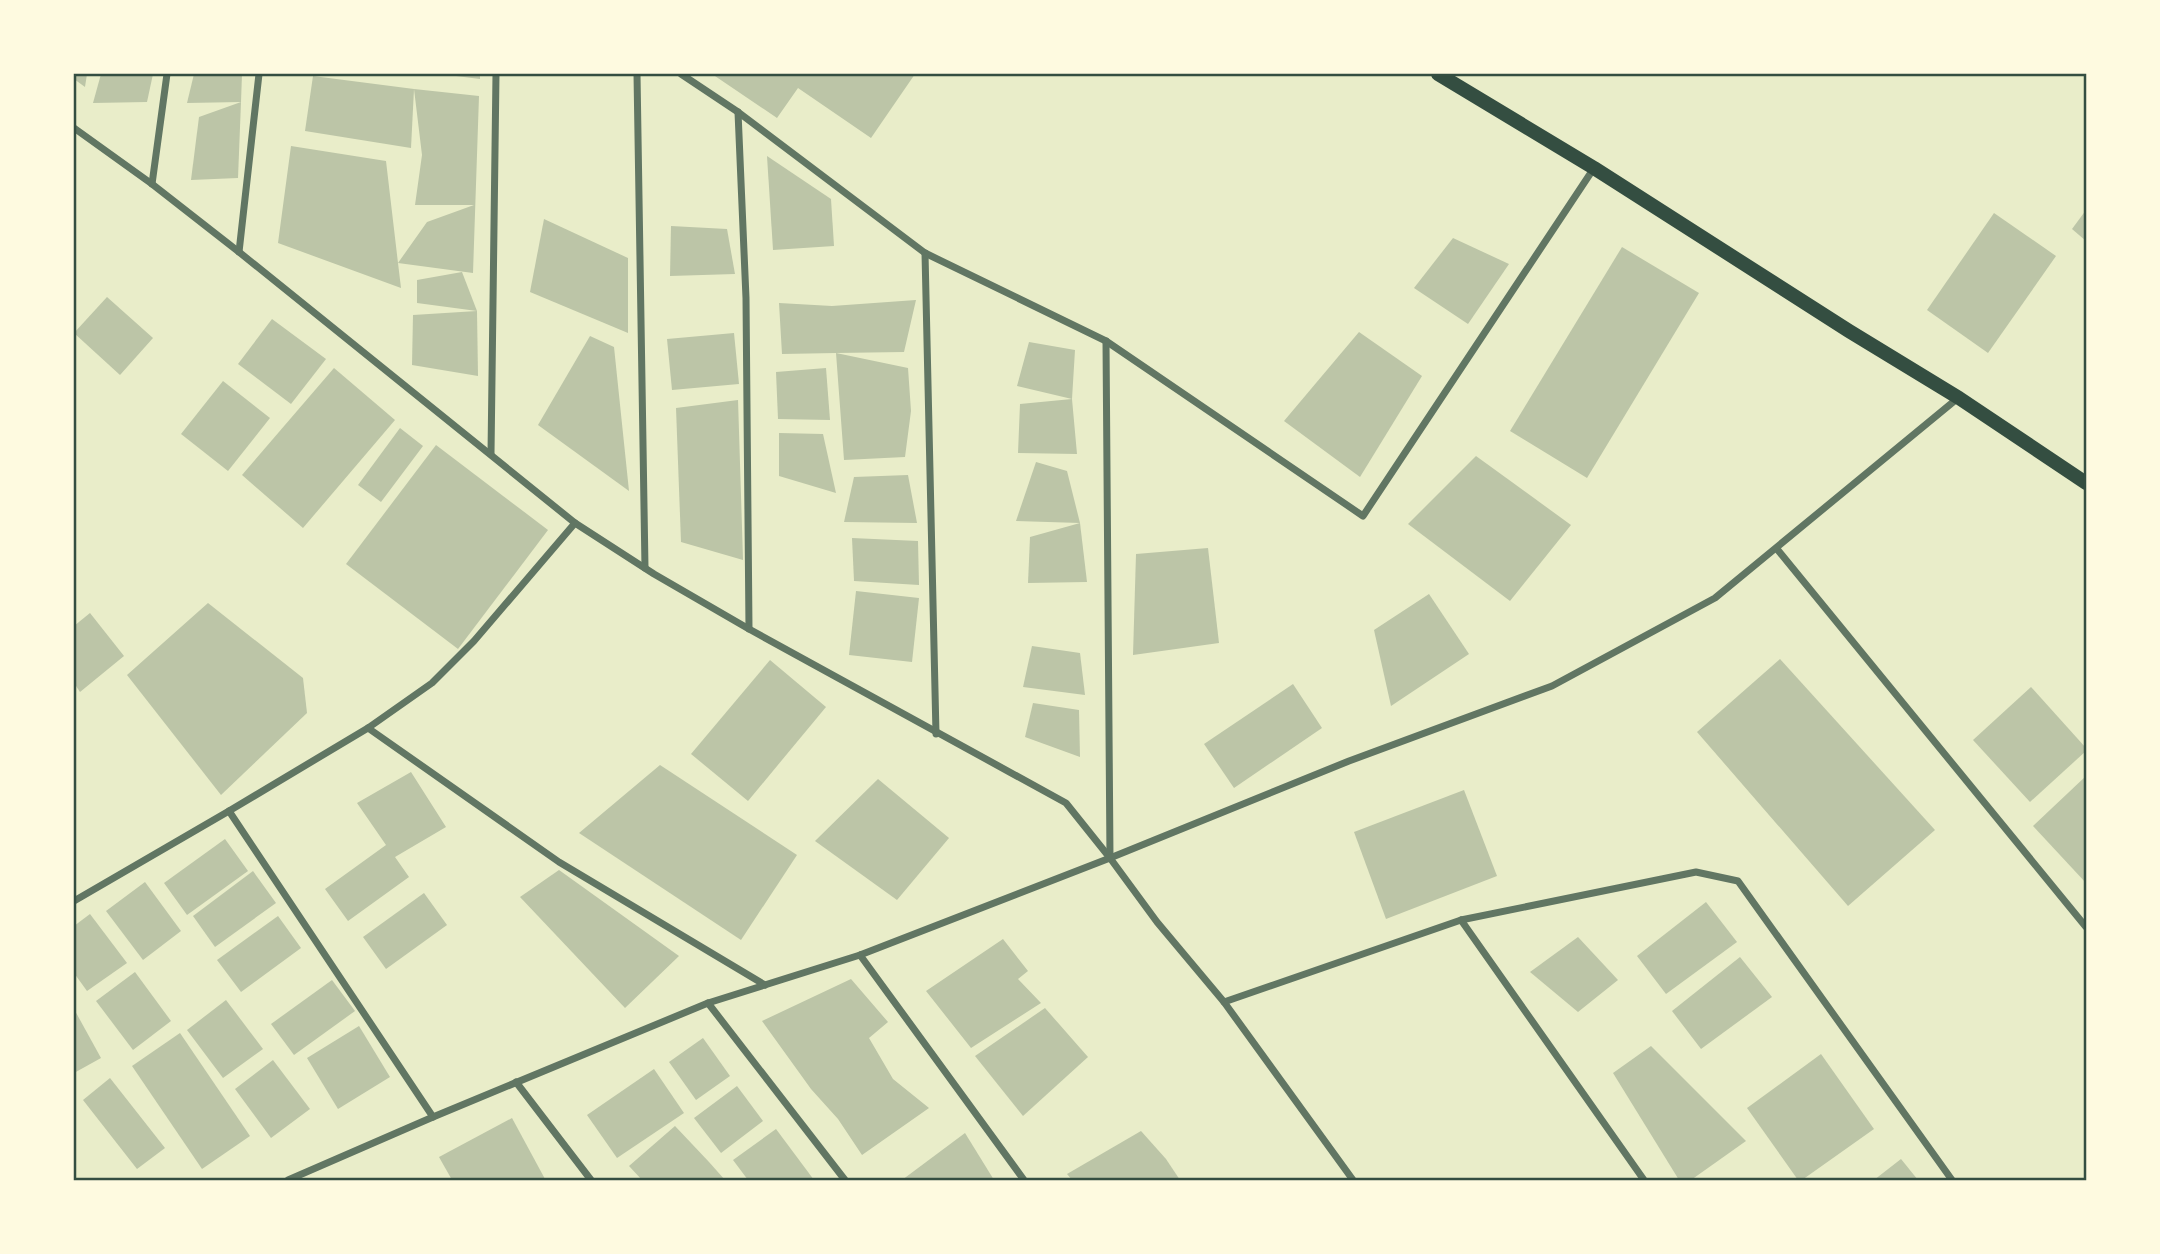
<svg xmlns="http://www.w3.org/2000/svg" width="2160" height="1254" viewBox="0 0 2160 1254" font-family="'Source Serif 4',serif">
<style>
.building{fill:#bcc5a7}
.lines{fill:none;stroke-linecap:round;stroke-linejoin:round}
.minor{stroke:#617663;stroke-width:7}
.secondary{stroke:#344e41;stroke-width:14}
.neatline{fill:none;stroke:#344e41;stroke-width:2.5}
</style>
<rect width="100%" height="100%" fill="#e9edc9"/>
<g class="building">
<path d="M74,74H87L85,87L74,79Z"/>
<path d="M101,74H153L147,102L93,103Z"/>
<path d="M194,74H242L241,102L187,103Z"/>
<path d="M448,74H480V79L448,75Z"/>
<path d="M712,74H915L871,138L798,88L777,118Z"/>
<path d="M313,76L414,89L411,148L305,131Z"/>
<path d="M414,89L479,96L473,273L398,263L401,288L278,243L291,146L386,161L398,263L427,222L474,205H415L422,155Z"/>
<path d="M241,102L238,178L191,180L199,117Z"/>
<path d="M767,156L831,199L834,246L773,250Z"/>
<path d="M2086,210V241L2072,229Z"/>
<path d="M1994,213L2056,256L1988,353L1927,310Z"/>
<path d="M544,219L628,258V333L530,292Z"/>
<path d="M671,226L727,229L735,274L670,276Z"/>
<path d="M1453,238L1509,264L1468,324L1414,288Z"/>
<path d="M1622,247L1699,293L1587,478L1510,431Z"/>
<path d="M462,272L477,311L417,303V280Z"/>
<path d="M107,297L153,338L120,375L74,333Z"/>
<path d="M916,300L904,352L836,353L908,368L911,411L905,457L844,460L836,353L782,354L779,303L832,306Z"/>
<path d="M477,311L478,376L412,365L413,315Z"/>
<path d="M272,319L326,359L291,404L238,364Z"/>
<path d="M1359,332L1422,376L1360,477L1284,421Z"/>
<path d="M734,333L739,384L672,390L667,339Z"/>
<path d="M590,336L614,347L629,491L538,425Z"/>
<path d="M1029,342L1075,350L1072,399L1077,454L1018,453L1020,404L1072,399L1017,386Z"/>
<path d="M334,368L395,420L303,528L242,475Z"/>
<path d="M826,368L830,420L778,419L776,372Z"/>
<path d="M223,381L270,418L228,471L181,434Z"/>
<path d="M738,400L743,560L681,542L676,408Z"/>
<path d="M400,428L423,446L381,502L358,485Z"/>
<path d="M779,433L823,434L836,493L779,476Z"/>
<path d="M436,445L548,530L458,649L346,564Z"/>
<path d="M1476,456L1571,525L1510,601L1408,524Z"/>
<path d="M1036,462L1067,471L1080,523L1016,521Z"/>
<path d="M908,475L917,523L844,522L854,477Z"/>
<path d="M1080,523L1087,582L1028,583L1030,537Z"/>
<path d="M852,538L918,541L919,585L854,581Z"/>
<path d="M1208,548L1219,643L1133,655L1136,554Z"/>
<path d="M856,591L919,598L912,662L849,655Z"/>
<path d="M1429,594L1469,654L1391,706L1374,630Z"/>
<path d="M208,603L303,678L307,713L221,795L127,675Z"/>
<path d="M90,613L124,656L80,692L74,683V626Z"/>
<path d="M1032,646L1080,653L1085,695L1023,687Z"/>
<path d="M1780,659L1935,830L1848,906L1697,732Z"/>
<path d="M770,660L826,707L748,801L691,754Z"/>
<path d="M1293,684L1322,728L1234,788L1204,744Z"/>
<path d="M2031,687L2086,748V751L2030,802L1973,740Z"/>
<path d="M1033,703L1079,710L1080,757L1025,737Z"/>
<path d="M660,765L797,855L741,940L579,833Z"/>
<path d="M411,772L446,827L395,857L409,877L348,921L325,889L386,845L357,803Z"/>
<path d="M2086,776V883L2033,826Z"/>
<path d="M878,779L949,838L897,900L815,841Z"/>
<path d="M1464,790L1497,876L1386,919L1354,832Z"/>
<path d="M225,839L248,871L187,915L164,883Z"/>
<path d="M559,870L679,956L625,1008L520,897Z"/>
<path d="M253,871L276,903L215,947L193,916Z"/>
<path d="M145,882L181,931L143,960L106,911Z"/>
<path d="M424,893L447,925L386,969L363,937Z"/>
<path d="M1706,902L1737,942L1666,994L1637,956Z"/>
<path d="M90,914L127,963L87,991L74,973V926Z"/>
<path d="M278,916L301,948L241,992L217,960Z"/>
<path d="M1578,937L1618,980L1578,1012L1530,972Z"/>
<path d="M1003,939L1028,971L1018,979L1041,1003L971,1048L926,991Z"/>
<path d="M1740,957L1772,997L1701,1049L1672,1011Z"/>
<path d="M135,972L171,1021L133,1050L96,1001Z"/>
<path d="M851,979L888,1022L869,1038L893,1079L929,1108L862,1155L838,1119L811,1089L762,1021Z"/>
<path d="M332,980L355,1011L294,1055L271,1024Z"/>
<path d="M226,1000L263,1049L223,1078L187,1030Z"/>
<path d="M1045,1008L1088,1057L1023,1116L975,1056Z"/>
<path d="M74,1009L101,1058L74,1073Z"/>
<path d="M359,1026L390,1077L338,1109L307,1058Z"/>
<path d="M180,1033L250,1136L202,1169L132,1066Z"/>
<path d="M703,1038L730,1076L696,1100L669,1062Z"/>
<path d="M1651,1046L1746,1141L1691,1180H1679L1613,1073Z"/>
<path d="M1821,1054L1874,1129L1802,1180H1798L1747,1108Z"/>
<path d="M273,1060L310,1109L271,1138L235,1089Z"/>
<path d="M654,1069L684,1113L617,1158L587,1115Z"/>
<path d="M110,1078L165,1148L137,1169L83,1100Z"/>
<path d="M737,1086L763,1121L721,1153L694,1118Z"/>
<path d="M512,1118L545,1179L452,1180L439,1157Z"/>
<path d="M675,1126L709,1162L725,1180H642L629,1166Z"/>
<path d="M776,1129L814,1180H748L733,1160Z"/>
<path d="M1141,1131L1166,1159L1180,1180H1072L1067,1174Z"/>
<path d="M965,1133L994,1180H902Z"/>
<path d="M1901,1159L1918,1180H1874Z"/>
</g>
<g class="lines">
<g class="minor">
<path d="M637,74L645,568"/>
<path d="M681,74L738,112L925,253L1106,341L1363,516L1594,168"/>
<path d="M738,112L746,298L749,629"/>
<path d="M74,128L152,184L239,252L575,523L654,574L749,629L1066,803L1110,858L1157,922L1224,1002L1353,1180"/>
<path d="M152,184L167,74"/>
<path d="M239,252L259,74"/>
<path d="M925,253L936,734"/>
<path d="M1106,341L1110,858"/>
<path d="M491,454L496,74"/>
<path d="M1777,549L2086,927"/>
<path d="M368,728L559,862L765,985"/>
<path d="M229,811L433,1117"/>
<path d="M74,901L229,811L368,728L432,683L474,641L575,523"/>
<path d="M1461,920L1644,1180"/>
<path d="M860,955L1024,1180"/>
<path d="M1224,1002L1461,920L1696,872L1738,881L1952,1180"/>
<path d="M708,1003L845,1180"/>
<path d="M516,1082L591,1180"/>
<path d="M288,1180L433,1117L708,1003L860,955L1110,858L1349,761L1552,686L1715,598L1958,398"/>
</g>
<path class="secondary" d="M1438,74L1594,168L1849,331L1959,398L2086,483"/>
</g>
<rect width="2160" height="1254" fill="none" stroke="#fefae0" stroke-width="150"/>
<rect x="75" y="75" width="2010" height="1104" class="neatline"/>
</svg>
